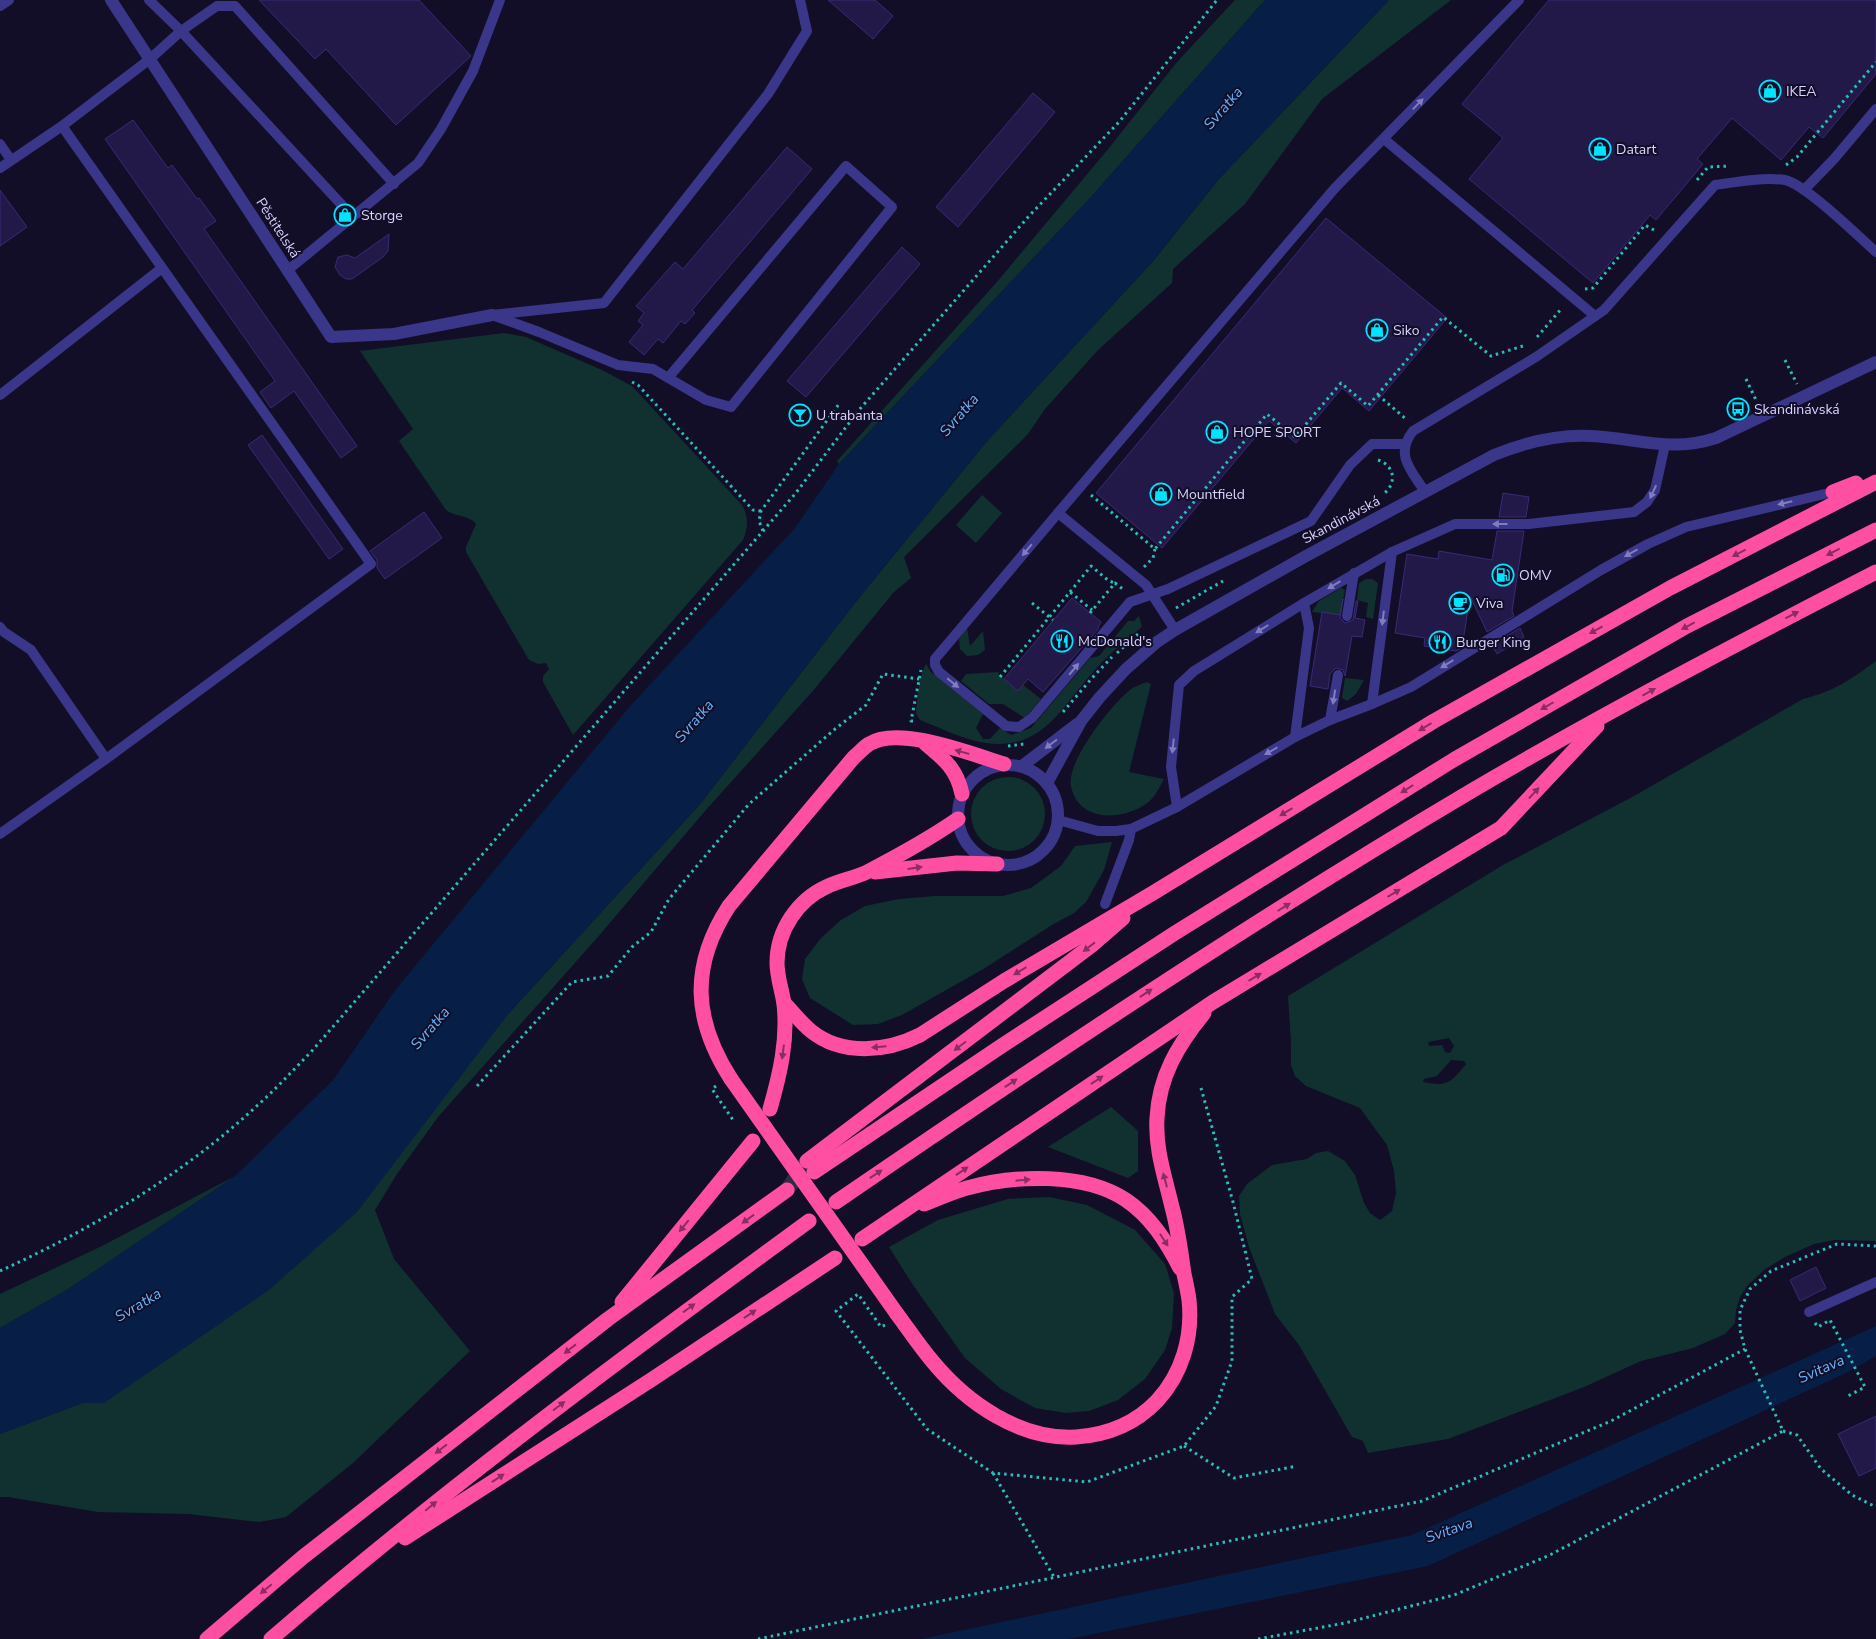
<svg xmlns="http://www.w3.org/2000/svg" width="1876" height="1639" viewBox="0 0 1876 1639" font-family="'Nunito Sans',sans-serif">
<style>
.green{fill:#113130;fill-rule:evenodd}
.water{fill:#071e47}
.building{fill:#231949;stroke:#392a76}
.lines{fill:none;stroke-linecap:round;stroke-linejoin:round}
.motorway-tunnel{stroke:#302c47;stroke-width:15;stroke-dasharray:15 8;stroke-linecap:butt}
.path{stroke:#29beb6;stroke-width:3;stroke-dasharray:2.5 4;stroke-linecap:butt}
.service{stroke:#3a3689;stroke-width:10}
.minor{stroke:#3a3689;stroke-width:12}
.motorway{stroke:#ff4fa2;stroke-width:15}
.motorway-bridge{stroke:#ff4fa2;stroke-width:15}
.oneway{fill:#827dbe}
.oneway2{fill:#882e64}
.labels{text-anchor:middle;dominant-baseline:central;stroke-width:4;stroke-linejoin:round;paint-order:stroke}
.poi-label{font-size:14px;fill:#d9d4ff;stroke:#120e27;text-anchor:start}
.street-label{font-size:14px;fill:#d9d4ff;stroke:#120e27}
.water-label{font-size:15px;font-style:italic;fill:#62b6ff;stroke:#120e27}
</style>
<rect width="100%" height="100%" fill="#120e27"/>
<g class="green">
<path d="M1235,0H1265L1091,197L839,464L837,461L996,283L1109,148L1177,62Z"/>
<path d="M1389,0H1451L1322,99L1245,204L1173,269L1172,283L1098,350L1045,409L1028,434L904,557L911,578L894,592L812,692L705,811L597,938L438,1117L397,1174L375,1210L394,1259L470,1351L353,1463L286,1517L259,1522L189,1514L98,1512L8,1497H0V1434L82,1403H104L509,1013L701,803L858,599L989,439L1154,260L1219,179Z"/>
<path d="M504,333L526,337L602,370L632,386L742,505C749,517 748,528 743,540L573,735L543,682V676L549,669L546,663L538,664L529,660L466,552V547L476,524C470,515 455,517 446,510L399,441L413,429L360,351Z"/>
<path d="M982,495L1002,513L976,543L956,525Z"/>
<path d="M1366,579H1372L1378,583L1373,619L1366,617L1368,603L1357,600L1359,583Z"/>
<path d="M1341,588L1345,590L1340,615L1312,612L1319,601Z"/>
<path d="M1139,616L1142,627C1125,641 1108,655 1094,671C1061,707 1043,751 986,743C964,740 941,728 920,720L916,713C918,697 918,678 926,664L931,672L983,714L976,728L983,739H990L1000,728L1011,735L1031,728L1090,658L1099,656L1128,621H1134Z"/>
<path d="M967,627L970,646L983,631L985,650L978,655L967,656L960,649L959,639Z"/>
<path d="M1876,661V1241L1835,1240L1814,1244L1785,1257L1764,1270L1747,1286L1740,1297L1736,1310L1735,1323L1725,1334L1693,1348L1641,1361L1584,1387L1448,1439L1368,1453L1363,1441L1352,1437L1299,1345L1275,1314L1249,1247L1240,1214L1239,1196L1247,1184L1272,1165L1307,1159L1316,1153L1328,1151L1345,1161L1355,1175L1364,1203L1370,1213L1380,1220L1392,1211L1396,1193L1394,1171L1387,1145L1360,1108L1306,1086L1295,1076L1291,1065V1042L1288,996L1503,865L1634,796L1803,699C1835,691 1850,680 1876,661ZM1449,1038L1454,1046L1450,1053L1445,1052L1442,1045L1429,1046L1428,1042ZM1451,1060L1464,1061L1466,1064C1451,1083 1447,1087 1423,1082L1424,1079L1437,1076Z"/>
<path d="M999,672L998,674L1018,691L1023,685L1041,699L1025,718L1003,704H989L961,681L966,674Z"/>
<path d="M1345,678L1364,680L1356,694L1347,701L1342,698Z"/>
<path d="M1147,682L1151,684L1129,772L1164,779C1159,788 1155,798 1146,804C1121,821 1078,822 1071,786C1066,762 1111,705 1130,690C1135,686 1142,684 1147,682Z"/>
<circle cx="1008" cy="814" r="37"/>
<path d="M1112,842L1104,870L1086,902L1074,913L1052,925L985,968L902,1015L878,1024L853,1025L810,998L802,979L805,959L821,938L841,920L865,906L899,899L935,896H1003L1031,888L1061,866L1075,846Z"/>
<path d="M1111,1107L1138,1131V1171L1128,1178L1048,1147Z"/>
<path d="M235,1176L70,1288L0,1328V1294L102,1246Z"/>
<path d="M1049,1197L1087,1205L1135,1230L1165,1264L1174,1293L1172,1328L1165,1350L1145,1379L1118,1400L1089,1411L1066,1413L1035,1408L1001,1389L965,1358L913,1285L889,1247L938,1220L1008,1199Z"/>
</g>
<g class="water">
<path d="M1265,0H1389L1219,179L1154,260L989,439L858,599L701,803L509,1013L357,1212L269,1290L104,1403H82L0,1434V1328L70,1288L235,1176L334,1079L396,989L631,705L795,528L839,464L1091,197Z"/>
<path d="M1876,1326V1356L1848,1372L1428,1566L1069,1639H921L1412,1535Z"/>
</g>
<g class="building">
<path d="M259,0H419L471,56L396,125L326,49L315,59Z"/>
<path d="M828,0H875L893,16L873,39Z"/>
<path d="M1549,0H1876V74L1823,138L1809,127L1781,160L1732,118L1697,159L1703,164L1656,220L1650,215L1593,283L1469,179L1503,138L1462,104Z"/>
<path d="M1033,93L1055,112L958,227L936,207Z"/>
<path d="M133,120L168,168L172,165L197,199L199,198L216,221L204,229L357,446L341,458L294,391L271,408L260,392L275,381L105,139Z"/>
<path d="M787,147L812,169L692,310L695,313L685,324L681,321L663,343L658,339L644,355L629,342L643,325L638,321L644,313L636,306L675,262L683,269Z"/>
<path d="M0,190L27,227L0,246Z"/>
<path d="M1326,218L1447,318L1369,411L1342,388L1296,443L1269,421L1162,548L1096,493Z"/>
<path d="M389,234L388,251L383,257L352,279H346L340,275L335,267L338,257L347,255L355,258Z"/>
<path d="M902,247L920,264L806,397L787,381Z"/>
<path d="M262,435L343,549L329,559L248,445Z"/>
<path d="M1503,493L1529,497L1526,517H1499Z"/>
<path d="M424,512L442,538L385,579L377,568V560L370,551Z"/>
<path d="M1497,531H1524L1512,611L1514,616L1487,632L1470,596L1462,648L1456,651L1424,646L1425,638L1395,633L1407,554L1438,559L1439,551L1492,560Z"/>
<path d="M1072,598L1101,622L1098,627L1099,628L1043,692L1028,679L1018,691L1004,679Z"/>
<path d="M1343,599L1340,618L1345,623L1353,620L1356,601H1358L1355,618L1365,620L1362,637L1352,636L1345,676L1343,670L1336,668L1330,674L1328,689L1310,686L1322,612L1340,615Z"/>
<path d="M1520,628L1524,637L1497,654L1492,645Z"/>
<path d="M1816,1267L1826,1288L1800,1301L1790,1280Z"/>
<path d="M1876,1416V1468L1859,1476L1838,1434Z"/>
</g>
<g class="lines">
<path class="motorway-tunnel" d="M787,1190L807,1161"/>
<g class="path">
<path d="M1786,165L1797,157L1876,62"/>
<path d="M1697,180L1708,167L1730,166"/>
<path d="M1585,289L1593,288L1645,225L1654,230"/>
<path d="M1537,337L1562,308"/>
<path d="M1785,360L1797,384"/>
<path d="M1746,379L1756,400"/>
<path d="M632,382L638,385L753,510L761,511"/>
<path d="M1378,395L1406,419"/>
<path d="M1378,460C1396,466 1397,485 1382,495"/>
<path d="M1091,495L1155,549L1267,414L1295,437L1341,383L1368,406L1443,317L1491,356L1526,345"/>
<path d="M763,531L759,521L761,511L839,404"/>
<path d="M1144,567L1153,558L1155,549"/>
<path d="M1070,592L1091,566L1109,581L1115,583"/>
<path d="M1032,603L1053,620"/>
<path d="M1176,608L1223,581"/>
<path d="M1090,613L1115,583L1124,590"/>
<path d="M1117,653L1138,634"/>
<path d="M1000,677L1070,592L1092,610"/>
<path d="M1063,712L1092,678L1112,657"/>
<path d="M913,721H911L921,670"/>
<path d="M1008,746L1024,744"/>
<path d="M477,1086L572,982L608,976L632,947L651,932L669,899L749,804L835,729L866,705L883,674L919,679"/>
<path d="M716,1086L712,1089L733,1120"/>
<path d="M0,1271C94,1228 184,1174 260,1103C278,1087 294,1069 311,1052L795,494L859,410L1029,216L1119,122L1217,0"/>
<path d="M1815,1323L1818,1327L1830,1320L1865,1387L1846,1397"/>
<path d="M885,1325L881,1327L858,1294L836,1311L927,1429L993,1473L1087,1482L1184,1446L1216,1406L1232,1361V1297L1252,1279L1233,1202L1201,1088"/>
<path d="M1783,1431L1797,1435L1821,1469L1852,1495L1876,1507"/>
<path d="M1184,1446L1234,1478L1297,1466"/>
<path d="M993,1473L1054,1577"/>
<path d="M758,1639L1422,1501L1611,1421L1745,1349"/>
<path d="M1258,1639L1345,1623L1454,1595L1548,1556L1783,1431L1745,1349L1740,1330V1310L1750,1289L1771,1271L1837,1244L1876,1246"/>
</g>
<g class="service">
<path d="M149,0L181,31L352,216"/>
<path d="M0,6L9,0"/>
<path d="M1384,139L1595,316"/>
<path d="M0,144L11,160"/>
<path d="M0,168L62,126L150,59L181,31L217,6H235L394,184"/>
<path d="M1804,190L1834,159L1876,109"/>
<path d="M288,270L418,163L441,129L473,71L500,0"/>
<path d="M668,378L846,166L892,207L731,407L706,400L653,369L618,365L539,332L492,315L604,303L768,94L807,31L800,0"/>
<path d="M0,395L162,268"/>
<path d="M1405,444H1372L1350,465L1311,521L1168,589L1130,602L1032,718L1019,727L1006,726L939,672L935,665V659L1058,513L1335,188L1519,0"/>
<path d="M1425,492C1412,471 1394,455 1413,431L1536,357L1604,310L1715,185C1737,182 1762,177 1785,180C1805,184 1858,236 1876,252"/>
<path d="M1058,513L1146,585L1175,630"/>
<path d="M1347,616L1354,573"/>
<path d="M0,627L4,632L31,650L106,759L371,564L62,126"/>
<path d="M1372,704L1392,552"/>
<path d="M1330,720L1338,675"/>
<path d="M1295,737L1309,628L1304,603L1392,552L1455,524H1529L1634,512L1647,502L1655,490L1665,445"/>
<path d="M1177,807L1171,767L1179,685L1194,671L1304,603"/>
<path d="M1058,820L1098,831H1116L1131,829L1177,807L1295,737L1330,720L1372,704L1411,687L1601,570L1648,544L1686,527L1833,492"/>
<path d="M0,834L106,759"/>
<path d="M1105,904L1129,840L1131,829"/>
<path d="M1809,1312L1876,1282"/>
</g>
<g class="minor">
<path d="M111,0L331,337L394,334L492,315"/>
<circle cx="1008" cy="815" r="50"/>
<path d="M1022,766L1077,724"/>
<path d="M1047,783L1081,721L1100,697L1126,669L1157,642L1175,630L1306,556L1494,455C1526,442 1557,434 1591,436C1637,438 1670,453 1716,438L1876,362"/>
</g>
<g class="motorway">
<path d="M1833,492L1856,483"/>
<path d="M926,744C944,759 957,769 962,794"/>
<path d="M875,872L957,863L997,864"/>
<path d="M784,1003C793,1012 801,1023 811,1031C842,1056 886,1052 920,1035L1004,981L1153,893L1434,721L1670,588L1876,482"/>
<path d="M731,1079C693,1020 690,966 729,906L854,757C859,753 863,748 869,744C899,725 971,754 1004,764"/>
<path d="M770,1109C780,1074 788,1040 784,1004C782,990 777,977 777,963C777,930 798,900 826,887C840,880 856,878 869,871C900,855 929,839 958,819"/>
<path d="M807,1161L1092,945L1123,918"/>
<path d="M814,1172L1003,1045L1175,933L1455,759L1687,626L1876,530"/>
<path d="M836,1202C1045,1059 1255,919 1473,790C1604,713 1740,642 1876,572"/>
<path d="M924,1204C938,1199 952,1192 967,1188C1014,1175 1084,1172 1126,1200C1151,1217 1166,1241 1180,1268"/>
<path d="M862,1239L1213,1002L1501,828L1597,726"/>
<path d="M622,1302L753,1141"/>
<path d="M897,1314C909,1330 920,1347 933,1362C967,1403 1020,1440 1076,1437C1106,1435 1135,1424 1157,1401C1182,1374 1193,1337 1189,1300C1188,1292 1186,1283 1184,1274C1181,1252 1178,1229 1172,1207C1165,1177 1155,1149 1157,1118C1159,1076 1178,1045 1204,1013"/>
<path d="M405,1538L651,1380L835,1258"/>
<path d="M207,1639L303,1557L608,1319L787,1190"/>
<path d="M271,1639C443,1490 626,1355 809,1221"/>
</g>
<path class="motorway-bridge" d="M731,1079L897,1314"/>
</g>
<defs><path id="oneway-solid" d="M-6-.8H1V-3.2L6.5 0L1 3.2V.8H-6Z" transform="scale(1.25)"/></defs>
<g class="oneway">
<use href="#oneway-solid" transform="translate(1418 104) rotate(-46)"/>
<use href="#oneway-solid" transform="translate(1653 492) rotate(115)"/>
<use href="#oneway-solid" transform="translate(1785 503) rotate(167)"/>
<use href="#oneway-solid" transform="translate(1500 524) rotate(-180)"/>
<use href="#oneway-solid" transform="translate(1027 550) rotate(130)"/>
<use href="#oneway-solid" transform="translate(1631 553) rotate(151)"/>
<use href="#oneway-solid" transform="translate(1334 585) rotate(149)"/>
<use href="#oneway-solid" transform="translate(1383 618) rotate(97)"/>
<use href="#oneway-solid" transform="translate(1262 629) rotate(148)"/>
<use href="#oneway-solid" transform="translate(1447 664) rotate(149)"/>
<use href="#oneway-solid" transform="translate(1074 669) rotate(-50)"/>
<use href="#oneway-solid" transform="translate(953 683) rotate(39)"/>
<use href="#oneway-solid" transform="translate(1334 697) rotate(99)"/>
<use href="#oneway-solid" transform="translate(1051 744) rotate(143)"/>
<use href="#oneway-solid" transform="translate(1173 746) rotate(96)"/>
<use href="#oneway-solid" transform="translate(1271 751) rotate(150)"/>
</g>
<g class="oneway2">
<use href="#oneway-solid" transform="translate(1833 552) rotate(153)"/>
<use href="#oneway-solid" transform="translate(1739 553) rotate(153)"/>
<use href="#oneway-solid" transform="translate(1792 615) rotate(-27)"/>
<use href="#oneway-solid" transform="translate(1688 626) rotate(152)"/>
<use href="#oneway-solid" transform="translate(1596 630) rotate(151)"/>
<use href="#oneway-solid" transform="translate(1649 692) rotate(-29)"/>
<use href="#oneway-solid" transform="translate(1547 706) rotate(150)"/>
<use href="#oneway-solid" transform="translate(1425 727) rotate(149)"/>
<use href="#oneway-solid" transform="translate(962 752) rotate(-164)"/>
<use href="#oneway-solid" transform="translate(1407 789) rotate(148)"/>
<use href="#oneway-solid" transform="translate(1534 793) rotate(-47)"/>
<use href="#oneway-solid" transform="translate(1286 812) rotate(149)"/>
<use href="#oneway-solid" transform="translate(915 868) rotate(-8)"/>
<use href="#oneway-solid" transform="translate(1394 893) rotate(-31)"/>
<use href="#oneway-solid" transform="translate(1284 907) rotate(-32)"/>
<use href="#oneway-solid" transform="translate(1089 947) rotate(142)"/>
<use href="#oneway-solid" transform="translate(1020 971) rotate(149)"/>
<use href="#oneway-solid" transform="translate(1255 977) rotate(-31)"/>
<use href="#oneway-solid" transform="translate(1146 993) rotate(-33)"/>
<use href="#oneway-solid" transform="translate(960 1046) rotate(143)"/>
<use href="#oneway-solid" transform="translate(879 1047) rotate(175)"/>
<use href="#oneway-solid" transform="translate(783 1052) rotate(97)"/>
<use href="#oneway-solid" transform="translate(1097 1080) rotate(-34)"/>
<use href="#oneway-solid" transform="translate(1011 1083) rotate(-34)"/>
<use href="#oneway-solid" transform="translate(962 1171) rotate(-34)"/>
<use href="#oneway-solid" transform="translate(876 1174) rotate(-34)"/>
<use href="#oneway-solid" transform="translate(1023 1180) rotate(-5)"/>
<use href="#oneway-solid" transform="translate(1165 1180) rotate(-105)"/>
<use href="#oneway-solid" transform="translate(748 1219) rotate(144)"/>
<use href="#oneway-solid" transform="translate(684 1226) rotate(129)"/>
<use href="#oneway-solid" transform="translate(1164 1240) rotate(57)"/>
<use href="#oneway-solid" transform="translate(689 1308) rotate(-36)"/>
<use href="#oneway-solid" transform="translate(750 1314) rotate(-34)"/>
<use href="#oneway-solid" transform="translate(570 1349) rotate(142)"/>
<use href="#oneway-solid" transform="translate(559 1406) rotate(-37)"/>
<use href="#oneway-solid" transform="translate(441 1449) rotate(142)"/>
<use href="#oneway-solid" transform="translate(498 1478) rotate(-33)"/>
<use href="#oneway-solid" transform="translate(431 1506) rotate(-39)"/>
<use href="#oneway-solid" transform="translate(266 1589) rotate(140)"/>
</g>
<defs>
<g id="shop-ring" transform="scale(1.125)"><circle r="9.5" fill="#120e27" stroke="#00e4ff" stroke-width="1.5"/><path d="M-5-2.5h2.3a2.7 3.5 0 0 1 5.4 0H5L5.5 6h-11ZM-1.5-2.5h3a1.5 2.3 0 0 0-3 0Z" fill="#00e4ff"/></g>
<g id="bus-ring" transform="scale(1.125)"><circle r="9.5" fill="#120e27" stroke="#00e4ff" stroke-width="1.5"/><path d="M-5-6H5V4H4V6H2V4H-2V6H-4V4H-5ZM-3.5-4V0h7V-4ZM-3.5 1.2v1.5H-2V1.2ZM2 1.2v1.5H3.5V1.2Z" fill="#00e4ff"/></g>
<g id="bar-ring" transform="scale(1.125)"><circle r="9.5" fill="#120e27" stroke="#00e4ff" stroke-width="1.5"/><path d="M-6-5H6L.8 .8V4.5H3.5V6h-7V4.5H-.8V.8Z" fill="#00e4ff"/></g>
<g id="fuel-ring" transform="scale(1.125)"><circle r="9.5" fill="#120e27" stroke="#00e4ff" stroke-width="1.5"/><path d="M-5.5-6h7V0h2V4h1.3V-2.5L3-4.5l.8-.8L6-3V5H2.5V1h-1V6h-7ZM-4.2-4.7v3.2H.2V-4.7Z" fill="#00e4ff"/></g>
<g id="cafe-ring" transform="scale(1.125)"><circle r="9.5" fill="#120e27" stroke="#00e4ff" stroke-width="1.5"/><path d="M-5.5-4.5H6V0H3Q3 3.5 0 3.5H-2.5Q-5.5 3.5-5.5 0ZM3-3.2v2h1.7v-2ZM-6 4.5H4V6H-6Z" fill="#00e4ff"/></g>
<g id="restaurant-ring" transform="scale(1.125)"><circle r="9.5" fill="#120e27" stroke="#00e4ff" stroke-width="1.5"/><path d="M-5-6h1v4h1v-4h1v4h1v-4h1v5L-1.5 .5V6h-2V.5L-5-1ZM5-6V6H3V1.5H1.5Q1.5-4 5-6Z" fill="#00e4ff"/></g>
</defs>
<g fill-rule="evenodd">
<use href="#shop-ring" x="1770" y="91"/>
<use href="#shop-ring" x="1600" y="149"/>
<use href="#shop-ring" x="345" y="215"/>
<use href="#shop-ring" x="1377" y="330"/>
<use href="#bus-ring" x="1738" y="409"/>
<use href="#bar-ring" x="800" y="415"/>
<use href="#shop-ring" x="1217" y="432"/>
<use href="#shop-ring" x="1161" y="494"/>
<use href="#fuel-ring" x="1503" y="575"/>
<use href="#cafe-ring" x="1460" y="603"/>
<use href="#restaurant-ring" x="1062" y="641"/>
<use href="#restaurant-ring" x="1440" y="642"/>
</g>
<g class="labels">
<g class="poi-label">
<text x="1786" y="91">IKEA</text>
<text x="1616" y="149">Datart</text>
<text x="361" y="215">Storge</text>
<text x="1393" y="330">Siko</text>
<text x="1754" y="409">Skandinávská</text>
<text x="816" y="415">U trabanta</text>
<text x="1233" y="432">HOPE SPORT</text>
<text x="1177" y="494">Mountfield</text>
<text x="1519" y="575">OMV</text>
<text x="1476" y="603">Viva</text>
<text x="1078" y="641">McDonald's</text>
<text x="1456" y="642">Burger King</text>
</g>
<g class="street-label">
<text transform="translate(278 228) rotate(57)">Pěstitelská</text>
<text transform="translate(1341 520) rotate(-28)">Skandinávská</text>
</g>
<g class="water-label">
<text transform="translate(1223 108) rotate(-49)">Svratka</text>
<text transform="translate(959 415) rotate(-49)">Svratka</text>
<text transform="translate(694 721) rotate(-49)">Svratka</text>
<text transform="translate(430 1028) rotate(-49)">Svratka</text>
<text transform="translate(138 1305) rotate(-31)">Svratka</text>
<text transform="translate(1821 1369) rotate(-24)">Svitava</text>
<text transform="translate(1449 1530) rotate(-19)">Svitava</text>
</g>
</g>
</svg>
